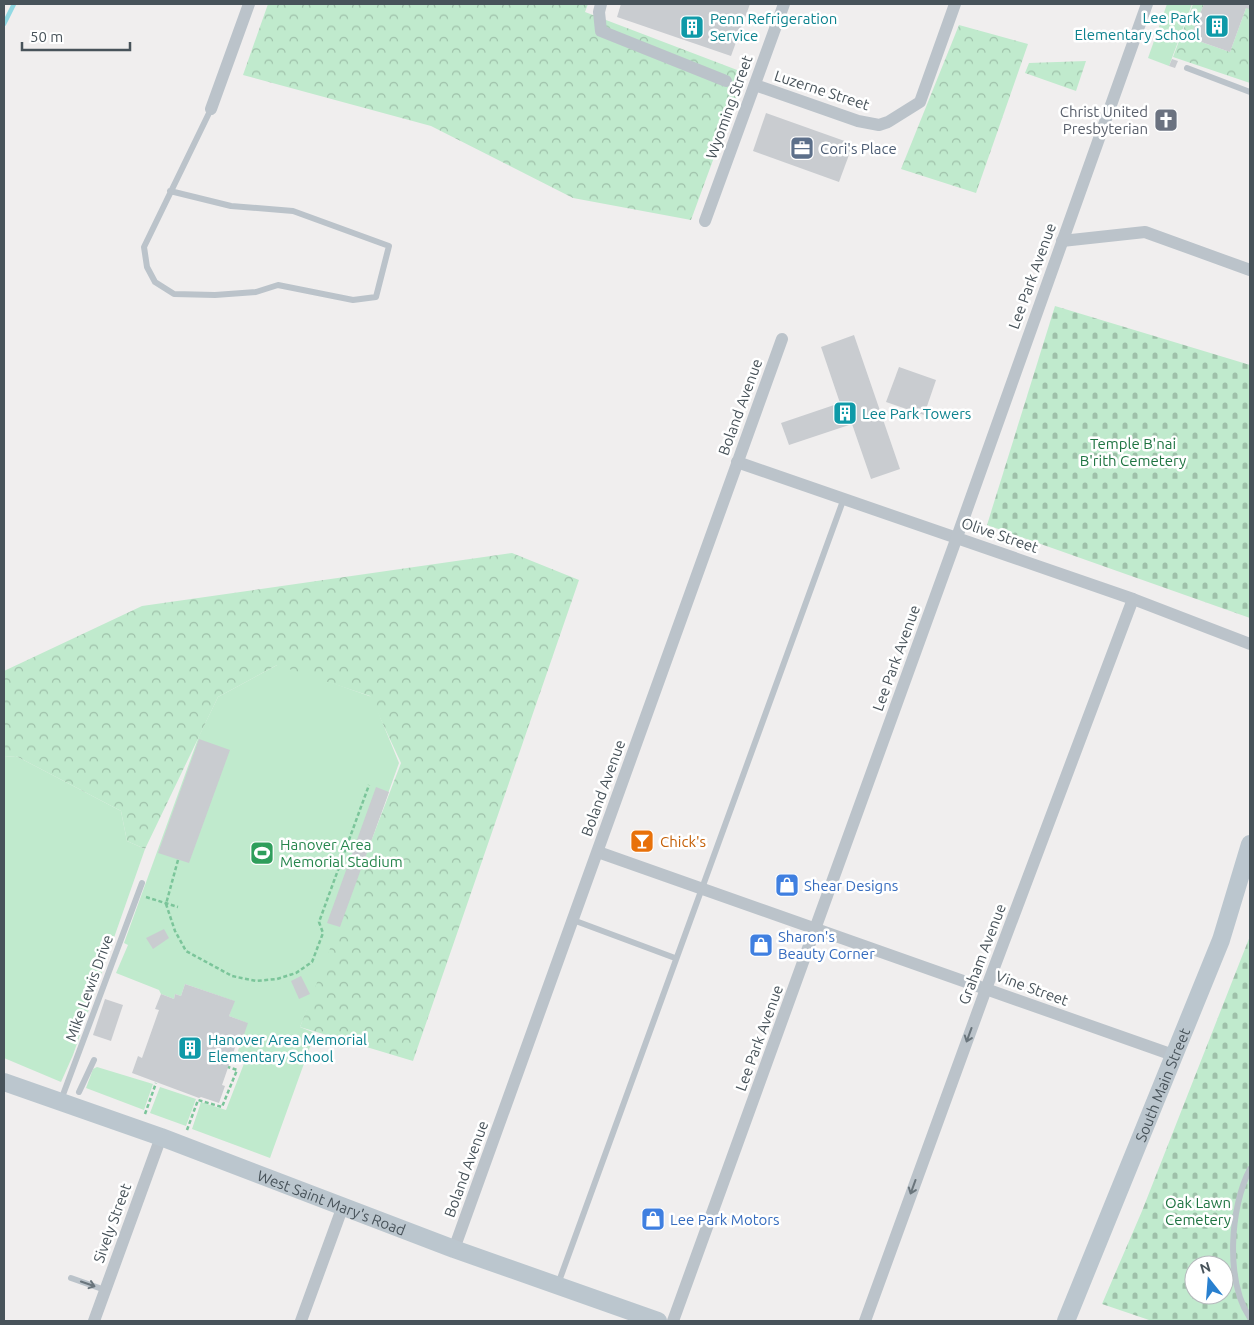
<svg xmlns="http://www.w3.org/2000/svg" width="1254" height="1325" viewBox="0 0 1254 1325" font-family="Ubuntu,sans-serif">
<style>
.grass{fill:#c0eacd}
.forest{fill:url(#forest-crowns)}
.cemetery{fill:url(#cemetery-stones);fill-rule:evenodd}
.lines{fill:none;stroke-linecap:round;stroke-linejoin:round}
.stream{stroke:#91d9e3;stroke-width:4.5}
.building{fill:#c9ccd0}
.path{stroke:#7bc59a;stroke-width:2.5;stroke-dasharray:4 2.5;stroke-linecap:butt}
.lane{stroke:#bbc3ca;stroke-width:6}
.street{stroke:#bbc3ca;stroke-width:12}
.secondary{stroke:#bbc6ce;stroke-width:18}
.oneway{stroke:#6a757c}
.labels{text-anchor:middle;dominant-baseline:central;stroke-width:5;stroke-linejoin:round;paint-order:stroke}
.culture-label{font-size:15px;fill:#0d838f;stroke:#fff;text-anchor:start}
.street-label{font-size:15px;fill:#48535a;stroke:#fff}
.worship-label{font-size:15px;fill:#5b616d;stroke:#fff;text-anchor:end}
.service-label{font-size:15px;fill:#4e5e75;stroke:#fff;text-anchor:start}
.park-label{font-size:15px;fill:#1f7442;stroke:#fff}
.food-label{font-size:15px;fill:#c56008;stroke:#fff;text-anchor:start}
.leisure-label{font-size:15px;fill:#27864d;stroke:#fff;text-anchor:start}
.shop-label{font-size:15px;fill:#366cbe;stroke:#fff;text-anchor:start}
</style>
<defs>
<pattern id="forest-crowns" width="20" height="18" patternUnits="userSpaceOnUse" patternTransform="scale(1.25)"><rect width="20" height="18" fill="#c0eacd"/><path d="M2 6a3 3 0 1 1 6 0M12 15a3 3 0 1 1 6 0" fill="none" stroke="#9ec0a9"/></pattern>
<pattern id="cemetery-stones" width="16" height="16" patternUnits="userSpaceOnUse" patternTransform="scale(1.25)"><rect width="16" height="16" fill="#c0eacd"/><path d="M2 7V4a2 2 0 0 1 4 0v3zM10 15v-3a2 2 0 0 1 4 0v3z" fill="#9ec0a9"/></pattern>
</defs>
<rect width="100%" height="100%" fill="#f0eeee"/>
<g class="grass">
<path d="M1167,4H1192L1169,66L1148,58Z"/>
<path d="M279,664L372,697L399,763L310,1011L307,1010L300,1027L315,1033L270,1158L192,1129L201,1102L226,1110L245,1061L236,1057L247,1023L229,1016L234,1001L185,984L181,996L175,994L174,999L161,994L159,990L116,973L128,945L124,943L199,736L218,697Z"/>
<path d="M16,756L121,811L127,841L145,849L73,1055L61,1082L4,1058V757Z"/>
<path d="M97,1067L153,1084L144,1110L86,1088L93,1069Z"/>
<path d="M160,1087L196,1099L186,1126L150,1113Z"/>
</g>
<g class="forest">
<path d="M268,4H588L585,12L745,73L691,220L573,198L431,126L243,75Z"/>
<path d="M1193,4H1204L1190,38L1230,52L1246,8H1249L1250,5V83L1173,57Z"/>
<path d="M959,25L1028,44L976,193L901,169Z"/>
<path d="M1086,61L1076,91L1025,73L1029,63Z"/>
<path d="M512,553L579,580L413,1061L300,1027L401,763L370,696L277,665L218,697L145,849L127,841L121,811L16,756L4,757V671L142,606Z"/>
</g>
<g class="cemetery">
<path d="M1055,306L1250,365V618L987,525Z"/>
<path d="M1250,936V1321H1152L1102,1304L1142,1211ZM1194,1265H1224V1295H1194Z"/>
</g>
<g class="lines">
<path class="stream" d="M4,24L14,4"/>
</g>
<g class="building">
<path d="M621,4H750L731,56L617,17Z"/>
<path d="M1204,4H1250L1249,9L1246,8L1230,52L1190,38Z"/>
<path d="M1172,59L1178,61L1175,68L1169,66Z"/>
<path d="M766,113L853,144L839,182L753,151Z"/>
<path d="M854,335L900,469L871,479L852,424L789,445L781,423L840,403L821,347Z"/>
<path d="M899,367L936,380L924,415L886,402Z"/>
<path d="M199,739L230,750L189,863L158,853Z"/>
<path d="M376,787L389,792L340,927L327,923Z"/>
<path d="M164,929L169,938L153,949L146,938Z"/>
<path d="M301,976L310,994L299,999L291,981Z"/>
<path d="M185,984L235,1001L229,1016L248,1023L242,1040L238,1039L222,1085L225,1086L219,1103L201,1097L199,1098L132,1073L138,1056L142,1058L159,1010L155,1009L161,994L174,999L175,994L181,996Z"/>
<path d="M105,999L123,1005L111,1041L93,1035Z"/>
</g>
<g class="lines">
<g class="path">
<path d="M178,860L166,904L175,931L186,951L232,976L256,981L277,979L296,973L312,962L323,933L319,922L369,785"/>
<path d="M146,897L178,907"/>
<path d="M145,1114L156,1083"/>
<path d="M187,1130L198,1100L222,1107L237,1070L228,1067"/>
</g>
<g class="lane">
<path d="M1187,68L1250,92"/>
<path d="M170,191L231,206L293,211L389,246L376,297L353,300L278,285L256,292L215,295L174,294L155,282L147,267L144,247L211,109"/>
<path d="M573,920L675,958"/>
<path d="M79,1092L94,1060"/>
<path d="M61,1100L142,883"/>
<path d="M1250,1169C1230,1207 1225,1281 1250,1318"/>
<path d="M71,1278L105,1290"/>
<path d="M558,1284L844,498"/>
</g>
<g class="street">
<path d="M601,4L599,12L601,31L726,81"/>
<path d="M755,85L858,121L879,125L888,122L920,102L955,4"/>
<path d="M211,109L249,4"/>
<path d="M705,221L784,4"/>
<path d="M1062,241L1145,232L1250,270"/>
<path d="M737,462L1133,599L1250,644"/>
<path d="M598,852L1173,1055"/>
<path d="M454,1249L782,339"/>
<path d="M94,1321L161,1137"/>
<path d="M301,1321L343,1206"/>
<path d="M673,1321L957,537L1147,4"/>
<path d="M865,1321L986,989L1133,599"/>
</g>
<g class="secondary">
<path id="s1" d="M4,1082L161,1137L454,1249L658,1321"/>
<path id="s2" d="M1066,1321L1221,940L1250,844"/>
</g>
</g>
<defs><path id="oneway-shaft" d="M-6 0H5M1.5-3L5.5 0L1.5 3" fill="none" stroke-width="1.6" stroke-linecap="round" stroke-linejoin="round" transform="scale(1.25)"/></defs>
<g class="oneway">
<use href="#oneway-shaft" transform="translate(969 1035) rotate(110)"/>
<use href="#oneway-shaft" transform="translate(913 1187) rotate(110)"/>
<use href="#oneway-shaft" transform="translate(88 1284) rotate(19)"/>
</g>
<defs>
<g id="building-square" transform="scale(1.25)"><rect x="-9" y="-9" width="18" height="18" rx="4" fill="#0f9aa8" stroke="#fff"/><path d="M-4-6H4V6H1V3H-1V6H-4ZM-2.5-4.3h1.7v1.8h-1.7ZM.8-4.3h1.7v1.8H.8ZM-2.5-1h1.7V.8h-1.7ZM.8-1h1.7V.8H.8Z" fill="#fff"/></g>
<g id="church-square" transform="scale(1.25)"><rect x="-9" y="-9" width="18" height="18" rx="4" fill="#6b7280" stroke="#fff"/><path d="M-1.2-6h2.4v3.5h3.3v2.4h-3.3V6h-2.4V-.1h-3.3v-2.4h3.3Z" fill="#fff"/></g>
<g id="office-square" transform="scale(1.25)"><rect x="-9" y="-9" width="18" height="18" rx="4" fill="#5c6f8a" stroke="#fff"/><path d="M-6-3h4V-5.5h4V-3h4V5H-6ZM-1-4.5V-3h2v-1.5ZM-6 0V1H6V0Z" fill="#fff"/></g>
<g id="bar-square" transform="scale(1.25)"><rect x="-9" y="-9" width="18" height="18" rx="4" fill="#e8710a" stroke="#fff"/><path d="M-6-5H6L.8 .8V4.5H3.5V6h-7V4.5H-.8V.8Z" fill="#fff"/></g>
<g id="stadium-square" transform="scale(1.25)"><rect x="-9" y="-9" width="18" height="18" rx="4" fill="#2e9e5b" stroke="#fff"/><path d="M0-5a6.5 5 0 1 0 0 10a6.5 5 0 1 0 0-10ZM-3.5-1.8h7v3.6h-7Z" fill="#fff"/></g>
<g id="shop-square" transform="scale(1.25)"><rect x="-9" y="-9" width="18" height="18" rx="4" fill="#3f7fe0" stroke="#fff"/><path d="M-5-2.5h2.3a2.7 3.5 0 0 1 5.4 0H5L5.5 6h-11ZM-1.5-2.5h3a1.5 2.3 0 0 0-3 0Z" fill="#fff"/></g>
</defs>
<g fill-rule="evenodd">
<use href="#building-square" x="1217" y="26"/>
<use href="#building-square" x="692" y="27"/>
<use href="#church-square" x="1166" y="120"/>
<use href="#office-square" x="802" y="148"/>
<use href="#building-square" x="845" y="413"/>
<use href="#bar-square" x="642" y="841"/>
<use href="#stadium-square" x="262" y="853"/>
<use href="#shop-square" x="787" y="885"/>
<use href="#shop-square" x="761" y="945"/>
<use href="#building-square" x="190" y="1048"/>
<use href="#shop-square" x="653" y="1219"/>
</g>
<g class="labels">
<g class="culture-label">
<text x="1200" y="17" text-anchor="end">Lee Park<tspan x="1200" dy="17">Elementary School</tspan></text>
<text x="710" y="18">Penn Refrigeration<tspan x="710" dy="17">Service</tspan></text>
<text x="862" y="413">Lee Park Towers</text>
<text x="208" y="1039">Hanover Area Memorial<tspan x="208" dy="17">Elementary School</tspan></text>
</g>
<g class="street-label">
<text transform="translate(822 90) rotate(18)">Luzerne Street</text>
<text transform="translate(729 107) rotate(-70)">Wyoming Street</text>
<text transform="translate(1032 276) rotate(-70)">Lee Park Avenue</text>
<text transform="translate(740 407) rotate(-70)">Boland Avenue</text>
<text transform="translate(1000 535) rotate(19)">Olive Street</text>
<text transform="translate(896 658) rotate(-70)">Lee Park Avenue</text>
<text transform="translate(603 788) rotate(-70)">Boland Avenue</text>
<text transform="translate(982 954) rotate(-69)">Graham Avenue</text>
<text transform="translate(89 988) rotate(-70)">Mike Lewis Drive</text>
<text transform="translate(1032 988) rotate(20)">Vine Street</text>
<text transform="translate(759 1038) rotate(-70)">Lee Park Avenue</text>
<text stroke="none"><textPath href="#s2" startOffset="255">South Main Street</textPath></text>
<text transform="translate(466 1169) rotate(-70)">Boland Avenue</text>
<text stroke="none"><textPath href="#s1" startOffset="349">West Saint Mary's Road</textPath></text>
<text transform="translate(112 1223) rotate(-70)">Sively Street</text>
</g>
<g class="worship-label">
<text x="1148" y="111">Christ United<tspan x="1148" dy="17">Presbyterian</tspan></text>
</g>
<g class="service-label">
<text x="820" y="148">Cori's Place</text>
</g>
<g class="park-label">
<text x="1133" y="443">Temple B'nai<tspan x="1133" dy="17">B'rith Cemetery</tspan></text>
<text x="1198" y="1202">Oak Lawn<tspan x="1198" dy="17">Cemetery</tspan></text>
</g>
<g class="food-label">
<text x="660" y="841">Chick's</text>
</g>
<g class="leisure-label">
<text x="280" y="844">Hanover Area<tspan x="280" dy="17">Memorial Stadium</tspan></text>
</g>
<g class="shop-label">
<text x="804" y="885">Shear Designs</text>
<text x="778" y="936">Sharon's<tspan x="778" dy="17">Beauty Corner</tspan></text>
<text x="670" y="1219">Lee Park Motors</text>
</g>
</g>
<rect width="1254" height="1325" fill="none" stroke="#48535a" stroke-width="10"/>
<g transform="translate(1209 1280) rotate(343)"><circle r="24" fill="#ffffff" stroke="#b6babd"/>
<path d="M0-4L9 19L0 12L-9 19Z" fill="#2980cf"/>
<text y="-8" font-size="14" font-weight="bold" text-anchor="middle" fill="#48535a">N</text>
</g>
<path d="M22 42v8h108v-8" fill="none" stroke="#48535a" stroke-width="2.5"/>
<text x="30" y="42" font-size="15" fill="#48535a" stroke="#ffffff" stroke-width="4" paint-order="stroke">50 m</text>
</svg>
